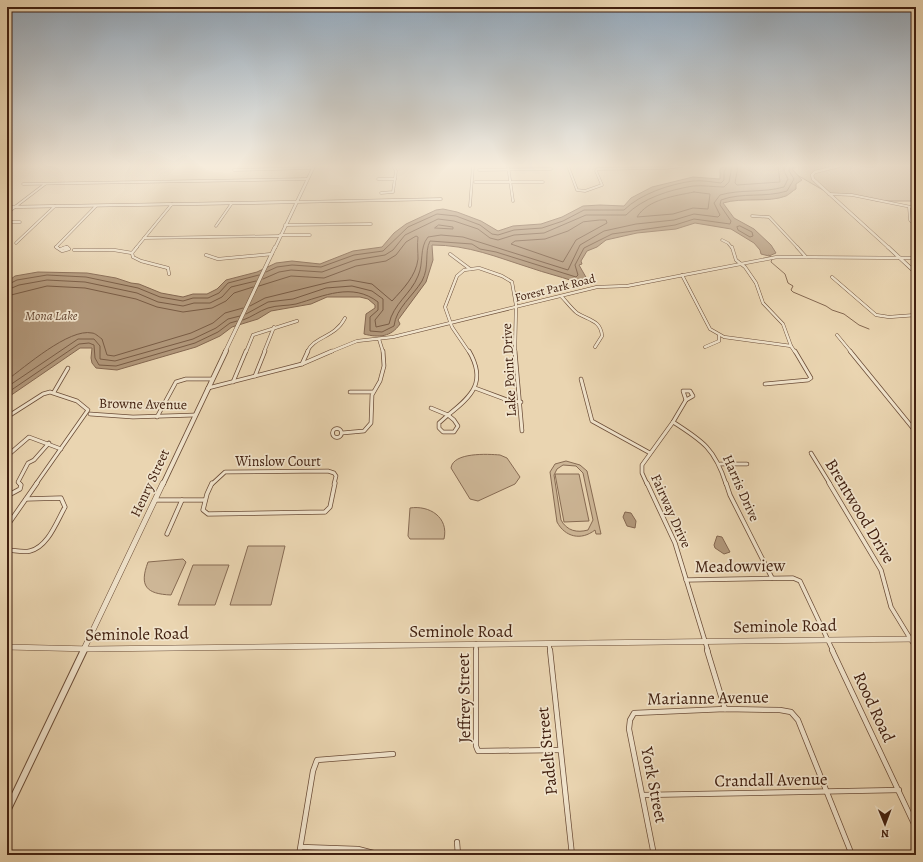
<svg xmlns="http://www.w3.org/2000/svg" width="923" height="862" viewBox="0 0 923 862" font-family="Alegreya,serif">
<style>
.green{fill:#cdb696;stroke:#876b53;fill-rule:evenodd}
.water{fill:#b1977a;stroke:#846750}
.lines{fill:none;stroke-linecap:round;stroke-linejoin:round}
.shore{stroke:#795c45;stroke-width:1}
.stream{stroke:#846750;stroke-width:1}
.minor-far4-casing{stroke:#6b4d38;stroke-width:3}
.minor-far3-casing{stroke:#6b4d38;stroke-width:3.5}
.minor-far2-casing{stroke:#6b4d38;stroke-width:4.5}
.minor-far1-casing{stroke:#6b4d38;stroke-width:5}
.minor-casing{stroke:#6b4d38;stroke-width:6}
.tertiary-far4-casing{stroke:#6b4d38;stroke-width:3.5}
.tertiary-far3-casing{stroke:#6b4d38;stroke-width:4}
.tertiary-far2-casing{stroke:#6b4d38;stroke-width:5.5}
.tertiary-far1-casing{stroke:#6b4d38;stroke-width:6}
.tertiary-casing{stroke:#6b4d38;stroke-width:8}
.minor-far4{stroke:#f1e4cc;stroke-width:2}
.minor-far3{stroke:#f1e4cc;stroke-width:2.5}
.minor-far2{stroke:#f1e4cc;stroke-width:3}
.minor-far1{stroke:#f1e4cc;stroke-width:3.5}
.minor{stroke:#f1e4cc;stroke-width:4.5}
.tertiary-far4{stroke:#f1e4cc;stroke-width:2.5}
.tertiary-far3{stroke:#f1e4cc;stroke-width:3}
.tertiary-far2{stroke:#f1e4cc;stroke-width:4}
.tertiary-far1{stroke:#f1e4cc;stroke-width:5}
.tertiary{stroke:#f1e4cc;stroke-width:6}
.labels{text-anchor:middle;dominant-baseline:central;stroke-width:3.5;stroke-linejoin:round;paint-order:stroke}
.far-street-label{font-size:12px;fill:#412010;stroke:#f1e4cc}
.far-water-label{font-size:13px;font-style:italic;fill:#634430;stroke:#f1e4cc}
.street-label{font-size:14px;fill:#412010;stroke:#f1e4cc}
.near-street-label{font-size:17px;fill:#412010;stroke:#f1e4cc}
</style>
<rect width="100%" height="100%" fill="#ead5b1"/>
<filter id="stains"><feTurbulence type="fractalNoise" baseFrequency=".005" numOctaves="4"/><feColorMatrix values="0 0 0 0 .2 0 0 0 0 .09 0 0 0 0 .02 0 0 0 .5 -.17"/></filter>
<radialGradient id="worn" r=".72"><stop offset=".6" stop-color="#630" stop-opacity="0"/><stop offset="1" stop-color="#630" stop-opacity=".3"/></radialGradient>
<g class="green">
<path d="M798,166H916V201H877L847,194H830L797,175L792,169Z"/>
<path d="M500,455L507,458L520,477L515,484L478,501L470,499L451,468C453,452 488,454 500,455Z"/>
<path d="M566,461L580,465L587,471L601,534H596L595,530C581,541 565,537 557,522L550,472L555,464ZM563,465L576,466L583,473L593,520L588,530C577,533 567,531 561,520L554,475L557,469Z"/>
<path d="M555,474H579L589,521L564,522Z"/>
<path d="M410,508C429,505 449,517 444,539H410L408,536Z"/>
<path d="M248,546H285L271,605H230Z"/>
<path d="M183,559L186,562L171,595C146,594 139,586 148,562Z"/>
<path d="M193,565H229L215,605H178Z"/>
</g>
<g class="water">
<path d="M725,166H795L792,169L802,180L796,184V189C792,191 790,194 786,196C768,203 743,197 723,203L734,218L754,229L771,245L776,253L769,256L761,254L760,250L754,243L731,229L695,223L676,229L637,233L606,240L597,247L587,251L581,261L582,264L579,265L587,279L586,281H573C559,276 545,273 531,268C496,257 469,245 432,245L433,260L426,282L398,320L400,324C391,337 379,338 364,334L366,314L375,308V305L368,299L360,297H327L311,304L271,311L258,319L232,327L220,336L196,347L117,370L96,368L92,363L91,358L92,348H80L7,398V282L15,276L38,272L87,273L116,278L131,283L139,284L161,293L183,297L193,294H207L217,289L226,280L257,272L276,263L292,261L320,264L353,251L382,247L394,233L406,224L436,210L443,209L457,212L481,221L498,231L513,226L541,224L562,217L583,206L600,205L624,206L631,198L652,187L693,177L720,179V169Z"/>
<path d="M625,512L631,513L636,521L635,528L627,526L623,517Z"/>
<path d="M717,536L722,537L730,552L724,554L715,548L714,545Z"/>
</g>
<g class="lines">
<g class="shore">
<path d="M738,166L735,183L737,185L780,182L778,166"/>
<path d="M694,192L710,194L708,209L693,208L673,214L637,217C648,199 675,196 694,192Z"/>
<path d="M600,220H606L607,223L576,240L563,262L511,244L515,241L545,239L568,231L583,222Z"/>
<path d="M439,225L453,227V229L435,228Z"/>
<path d="M740,226L752,232L753,236L750,237L738,230L737,227Z"/>
<path d="M266,272L277,267L292,265L321,267L354,255L383,251L408,227L437,214L456,216L480,225L492,234L498,235L514,230L542,228L563,221L584,210H624C640,194 670,184 693,181C702,180 712,182 721,183L724,180V172L727,166"/>
<path d="M263,279L279,272L291,270L322,272L355,260L385,255L393,250L405,235L438,219L454,221L478,229L490,238L498,240L514,235L544,233L586,215H626C643,198 669,190 693,186C703,185 714,187 724,187L729,182L732,166"/>
<path d="M7,285L17,280L47,275L86,277L138,288L160,297L183,301L193,298H208L219,293L228,283L259,275"/>
<path d="M7,290L19,285L47,280L85,282L137,293L158,302L183,306L194,303H210L222,297L231,287L256,281"/>
<path d="M7,296L47,286L85,288L136,299L157,307L183,312L212,308L226,301L234,293L253,287"/>
<path d="M250,306L265,298L330,282L350,280L372,284L392,301C403,289 416,276 418,259C418,252 417,244 418,237L416,236L406,242L396,255L386,261L356,266L324,278L291,276L259,286"/>
<path d="M246,314L268,302L293,299L326,288L352,286L372,291L383,299V310L375,320L376,327L389,324C393,304 411,294 418,276C424,263 419,248 428,237L441,235L463,237L568,270L580,245L604,231L636,224L674,220L694,214L718,217L720,215L714,203L720,195C741,189 763,193 784,187L788,179L784,171V166"/>
<path d="M243,320C252,317 259,311 268,308C277,305 287,306 296,304C324,296 352,282 378,302V310L370,317V331L382,332L394,326C396,308 413,296 422,281C430,266 424,253 430,241L472,244L480,249L496,252L576,277L578,275L575,265L584,248L612,234L675,225L694,219L730,224L731,221L720,205L721,200C742,192 765,198 787,191L794,179L789,171L790,166"/>
<path d="M7,380C25,367 69,328 92,333C95,333 99,337 102,339L107,355L114,356L191,333L213,323L225,313L243,308"/>
<path d="M7,387L78,339H94L100,346V359L115,361L193,339L216,328L228,319L240,316"/>
<path d="M7,393L79,344L89,343L94,345L95,358L99,365L116,366L195,343L218,332L230,323L237,321"/>
</g>
<path class="stream" d="M769,255L772,259L771,262L785,274L788,283L793,286L791,290L793,292L826,306L832,310L844,314L859,325L869,329"/>
<g class="minor-far4-casing">
<g id="minor-far4">
<path d="M508,166L513,201"/>
<path d="M568,166L577,190L585,191L602,185L596,171L597,169L666,168L682,166"/>
<path d="M234,170L312,168"/>
<path d="M479,170L551,169"/>
<path d="M378,179H395"/>
<path d="M475,182H543"/>
<path d="M23,184L307,179"/>
<path d="M381,193L393,192L396,171L393,166"/>
<path d="M829,194L852,195L916,208"/>
<path d="M296,202L441,199"/>
<path d="M470,206L473,166"/>
<path d="M909,207L910,220L916,227"/>
<path d="M7,213L45,184"/>
<path d="M752,216L769,217L798,248"/>
<path d="M7,222H20"/>
<path d="M285,225L371,224"/>
<path d="M216,226L232,203"/>
<path d="M916,230L913,231L916,234"/>
<path d="M280,235H310"/>
<path d="M144,238L280,236"/>
<path d="M722,240L728,243L732,248"/>
<path d="M16,243L55,206"/>
<path d="M58,248L56,247L96,206"/>
<path d="M63,248H68"/>
<path d="M136,248L172,204"/>
</g>
</g>
<g class="minor-far3-casing">
<g id="minor-far3">
<path d="M56,247L62,251L69,249L67,247"/>
<path d="M732,247L736,260L745,267L756,283L763,303L783,324L791,346L795,352"/>
<path d="M797,247L806,257"/>
<path d="M61,249L66,247"/>
<path d="M74,250H114L132,253L133,257L141,261L168,268L169,274"/>
<path d="M132,253L137,247"/>
<path d="M450,254L470,269"/>
<path d="M206,255L218,259L272,254"/>
<path d="M682,275L710,329L724,337L791,346"/>
<path d="M832,277L876,315L889,317L916,315"/>
<path d="M561,296C566,301 571,308 577,313C588,320 601,320 602,336L595,347"/>
<path d="M837,335L851,352"/>
<path d="M379,339L383,352"/>
<path d="M705,347L719,341V336"/>
<path d="M246,352L253,335L297,321"/>
<path d="M264,352L274,327"/>
<path d="M307,352C314,336 335,338 345,318"/>
<path d="M330,352L357,341L393,337L597,287L627,286L777,257L916,258"/>
<path d="M469,352L452,327L445,307L457,276L464,270L479,268L502,276L512,282L516,305L515,352"/>
</g>
</g>
<g class="minor-far2-casing">
<g id="minor-far2">
<path d="M515,351L522,431"/>
<path d="M850,351L916,432"/>
<path d="M302,364L308,351"/>
<path d="M255,376L265,351"/>
<path d="M581,379L592,421L650,453"/>
<path d="M233,382L246,351"/>
<path d="M765,384L808,380L811,378L795,351"/>
<path d="M208,388L302,364L332,351"/>
<path d="M475,388L510,401L521,402"/>
<path d="M683,391H690L693,396L686,400Z"/>
<path d="M54,392L68,368"/>
<path d="M350,392H373"/>
<path d="M431,408L448,415"/>
<path d="M90,414L133,417L195,415"/>
<path d="M448,415L454,420L458,426L454,432H443L439,428V423Z"/>
<path d="M448,415C472,396 487,382 469,351"/>
<path d="M7,417L43,394L50,392L77,401L88,410L36,484"/>
<path d="M157,417L176,382L186,379H212"/>
<path d="M673,422C703,441 715,449 726,484"/>
<circle cx="337" cy="433" r="4.5"/>
<path d="M342,433L364,431L371,423L372,395L380,381L384,366L383,351"/>
<path d="M811,453L830,484"/>
<path d="M7,456L29,437L61,449"/>
<path d="M720,464H747"/>
<path d="M20,484L18,482L28,463L34,460L49,443"/>
<path d="M212,484L225,472L328,471L334,473L336,476L334,484"/>
<path d="M647,484L642,473V465L673,422L686,400"/>
</g>
</g>
<g class="minor-far1-casing">
<g id="minor-far1">
<path d="M212,483L207,494L203,510L208,514L325,512L330,507L335,483"/>
<path d="M647,483L675,543L708,651"/>
<path d="M726,483L730,495L772,578"/>
<path d="M829,483L881,570L891,607L916,648"/>
<path d="M7,496L20,489L21,485L19,483"/>
<path d="M155,500H205"/>
<path d="M7,526L37,483"/>
<path d="M167,534L182,500"/>
<path d="M7,550C14,550 22,553 30,551C48,547 57,521 65,507L61,498L26,499"/>
<path d="M686,580L793,578L800,581L833,651"/>
<path d="M476,644V651"/>
<path d="M549,644L550,651"/>
</g>
</g>
<g class="minor-casing">
<g id="minor">
<path d="M476,650V746L478,751L560,750"/>
<path d="M550,650L572,855"/>
<path d="M707,650L725,709"/>
<path d="M832,650L916,828"/>
<path d="M643,795L899,790"/>
<path d="M457,842L458,855"/>
<path d="M301,847L358,849L377,854"/>
<path d="M299,855L313,771L317,760L393,754"/>
<path d="M654,855L629,729L630,720L634,713L725,709L780,710L791,712L798,720L852,855"/>
</g>
</g>
<g class="tertiary-far4-casing">
<g id="tertiary-far4">
<path d="M839,166L815,172L812,175L813,179L889,248"/>
<path d="M7,207L296,202"/>
<path d="M275,248L314,166"/>
</g>
</g>
<g class="tertiary-far3-casing">
<g id="tertiary-far3">
<path d="M888,247L916,273"/>
<path d="M225,352L275,247"/>
</g>
</g>
<g class="tertiary-far2-casing">
<path id="tertiary-far2" d="M163,484L226,351"/>
</g>
<g class="tertiary-far1-casing">
<g id="tertiary-far1">
<path d="M7,647L91,649L916,639"/>
<path d="M83,651L163,483"/>
</g>
</g>
<g class="tertiary-casing">
<path id="tertiary" d="M7,811L84,650"/>
</g>
<use href="#minor-far4" class="minor-far4"/>
<use href="#minor-far3" class="minor-far3"/>
<use href="#minor-far2" class="minor-far2"/>
<use href="#minor-far1" class="minor-far1"/>
<use href="#minor" class="minor"/>
<use href="#tertiary-far4" class="tertiary-far4"/>
<use href="#tertiary-far3" class="tertiary-far3"/>
<use href="#tertiary-far2" class="tertiary-far2"/>
<use href="#tertiary-far1" class="tertiary-far1"/>
<use href="#tertiary" class="tertiary"/>
</g>
<linearGradient id="sky" x2="0" y2="1"><stop stop-color="#92a8bc"/><stop offset="0.58" stop-color="#f6ecdc"/><stop offset="1" stop-color="#f6ecdc" stop-opacity="0"/></linearGradient>
<rect width="923" height="286" fill="url(#sky)"/>
<g class="labels">
<g class="far-street-label">
<text transform="translate(555 288) rotate(-14)">Forest Park Road</text>
</g>
<g class="far-water-label">
<text x="51" y="315">Mona Lake</text>
</g>
<g class="street-label">
<text transform="translate(509 370) rotate(-93)">Lake Point Drive</text>
<text transform="translate(143 404) rotate(1)">Browne Avenue</text>
<text x="278" y="461">Winslow Court</text>
<text transform="translate(150 483) rotate(-65)">Henry Street</text>
<text transform="translate(741 488) rotate(66)">Harris Drive</text>
<text transform="translate(671 511) rotate(66)">Fairway Drive</text>
</g>
<g class="near-street-label">
<text transform="translate(860 511) rotate(59)">Brentwood Drive</text>
<text transform="translate(740 566) rotate(-1)">Meadowview</text>
<text transform="translate(785 626) rotate(-1)">Seminole Road</text>
<text x="461" y="631">Seminole Road</text>
<text transform="translate(137 634) rotate(-1)">Seminole Road</text>
<text transform="translate(464 698) rotate(-91)">Jeffrey Street</text>
<text transform="translate(708 698) rotate(-1)">Marianne Avenue</text>
<text transform="translate(874 707) rotate(65)">Rood Road</text>
<text transform="translate(547 751) rotate(-96)">Padelt Street</text>
<text transform="translate(771 780) rotate(-1)">Crandall Avenue</text>
<text transform="translate(654 785) rotate(79)">York Street</text>
</g>
</g>
<rect width="923" height="862" fill="none" stroke="#ead5b1" stroke-width="24"/>
<rect x="8" y="8" width="907" height="846" fill="none" stroke="#412010" stroke-width="2"/>
<rect x="12" y="12" width="899" height="838" fill="none" stroke="#412010"/>
<g transform="translate(885 824) rotate(179)" stroke="#f1e4cc" stroke-width="3" paint-order="stroke">
<path d="M0-3L7 15L0 10L-7 15Z" fill="#412010"/>
<text y="-6" font-size="11" font-weight="bold" text-anchor="middle" fill="#412010">N</text>
</g>
<rect width="100%" height="100%" filter="url(#stains)"/>
<rect width="100%" height="100%" fill="url(#worn)"/>
</svg>
